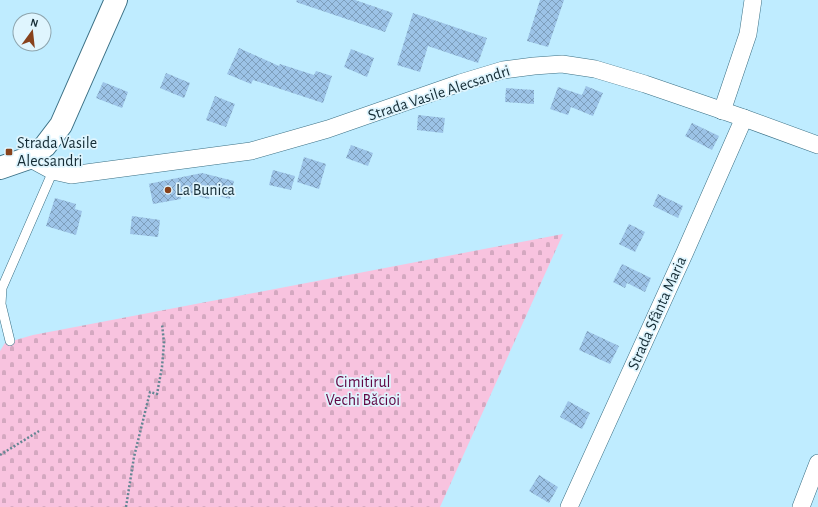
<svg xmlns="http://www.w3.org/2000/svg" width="818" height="507" viewBox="0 0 818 507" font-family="'Alegreya Sans',sans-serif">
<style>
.cemetery{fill:url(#cemetery-stones)}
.building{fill:url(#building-cross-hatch)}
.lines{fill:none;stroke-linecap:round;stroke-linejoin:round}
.lane-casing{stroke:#3b7085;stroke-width:10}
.street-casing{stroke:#3b7085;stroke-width:18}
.secondary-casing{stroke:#3b7085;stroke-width:24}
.path{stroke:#658694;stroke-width:2.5;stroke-dasharray:2 2;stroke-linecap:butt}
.lane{stroke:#fff;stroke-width:9}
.street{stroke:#fff;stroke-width:17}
.secondary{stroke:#fff;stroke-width:22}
.poi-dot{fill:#88421c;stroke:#dff5fe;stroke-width:1.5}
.labels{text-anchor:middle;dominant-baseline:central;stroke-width:3.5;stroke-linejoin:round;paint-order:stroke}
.street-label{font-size:16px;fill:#152c35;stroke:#dff5fe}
.poi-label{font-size:16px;fill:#152c35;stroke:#dff5fe;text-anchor:start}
.park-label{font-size:16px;fill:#610644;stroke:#dff5fe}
</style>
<defs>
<pattern id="cemetery-stones" width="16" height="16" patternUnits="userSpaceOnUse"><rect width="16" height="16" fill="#f8c3df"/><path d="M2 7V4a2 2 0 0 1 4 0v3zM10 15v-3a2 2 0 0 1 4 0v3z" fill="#d4a8c0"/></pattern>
<pattern id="building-cross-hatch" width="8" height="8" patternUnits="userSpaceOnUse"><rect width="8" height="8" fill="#9cc3e7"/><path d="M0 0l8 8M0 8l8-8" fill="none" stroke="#7e9fbc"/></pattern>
</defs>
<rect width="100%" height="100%" fill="#bfecff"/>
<path class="cemetery" d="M563,234L440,507H0V351L5,343L33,335Z"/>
<g class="building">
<path d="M297,0H355L393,13L385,32L296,2Z"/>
<path d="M540,0H564L548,47L527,41Z"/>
<path d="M413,13L487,38L478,63L428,46L420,72L397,65Z"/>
<path d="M239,48L279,66L280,64L314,75L316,71L332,76L323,103L253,80L251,84L227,74Z"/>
<path d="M351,49L374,58L367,77L344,67Z"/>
<path d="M166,73L190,83L184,98L160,88Z"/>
<path d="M103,82L128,92L122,108L96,98Z"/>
<path d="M586,86L603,93L593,116L571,107L568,115L550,109L558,87L582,95Z"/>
<path d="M506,88L534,90V104L505,102Z"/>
<path d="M215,96L235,104L226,127L206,120Z"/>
<path d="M418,115L445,118L443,133L417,130Z"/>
<path d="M692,123L719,136L712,150L685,136Z"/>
<path d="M351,145L373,153L368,166L346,158Z"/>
<path d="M304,157L326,164L319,189L297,182Z"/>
<path d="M273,170L295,176L291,190L269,185Z"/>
<path d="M202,173L234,181L230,199L210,194L209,199L180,192L181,199L153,204L149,184H148Z"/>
<path d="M658,194L683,206L678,218L653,206Z"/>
<path d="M55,198L76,204L75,209L82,211L76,235L46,226Z"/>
<path d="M132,216L160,220L158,237L130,234Z"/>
<path d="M629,224L645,232L635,252L619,244Z"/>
<path d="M622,264L651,278L645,292L627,283L625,288L613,282Z"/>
<path d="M587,331L619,346L610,364L579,350Z"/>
<path d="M568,401L590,413L582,429L560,417Z"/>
<path d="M539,475L558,487L549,503L529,491Z"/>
</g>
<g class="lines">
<g class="lane-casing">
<path id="lane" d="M10,341L1,304L2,288L53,171"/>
</g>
<g class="street-casing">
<g id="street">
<path d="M722,111L748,34L753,0"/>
<path d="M29,158L53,171L71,175L251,151L328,129L460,83L503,70L534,66L562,64L595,69L645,84L744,118L818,145"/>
<path d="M569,507L685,252L744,118"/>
<path d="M801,507L818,463"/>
</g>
</g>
<g class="secondary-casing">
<path id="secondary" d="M0,168L29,158L45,146L61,125L116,0"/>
</g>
<g class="path">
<path d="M0,455L39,431"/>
<path d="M126,507L134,457L150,392L157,394L162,367L164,343L162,324"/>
</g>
<use href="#lane" class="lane"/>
<use href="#street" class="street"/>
<use href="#secondary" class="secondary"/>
</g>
<g class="poi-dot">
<rect x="5" y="148" width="8" height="8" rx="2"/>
<circle cx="168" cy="190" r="4"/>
</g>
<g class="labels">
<g class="street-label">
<text transform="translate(439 93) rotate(-18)">Strada Vasile Alecsandri</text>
<text transform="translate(657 313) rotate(-66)">Strada Sfânta Maria</text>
</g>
<g class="poi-label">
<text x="17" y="143">Strada Vasile<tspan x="17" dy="18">Alecsandri</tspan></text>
<text x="176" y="190">La Bunica</text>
</g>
<g class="park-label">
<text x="363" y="382">Cimitirul<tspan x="363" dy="18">Vechi Băcioi</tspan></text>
</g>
</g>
<g transform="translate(32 32) rotate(15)"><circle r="19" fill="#dff5fe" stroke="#8ea5ae"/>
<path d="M0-3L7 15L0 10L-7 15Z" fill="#88421c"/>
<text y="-6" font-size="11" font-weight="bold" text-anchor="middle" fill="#152c35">N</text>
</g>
</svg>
